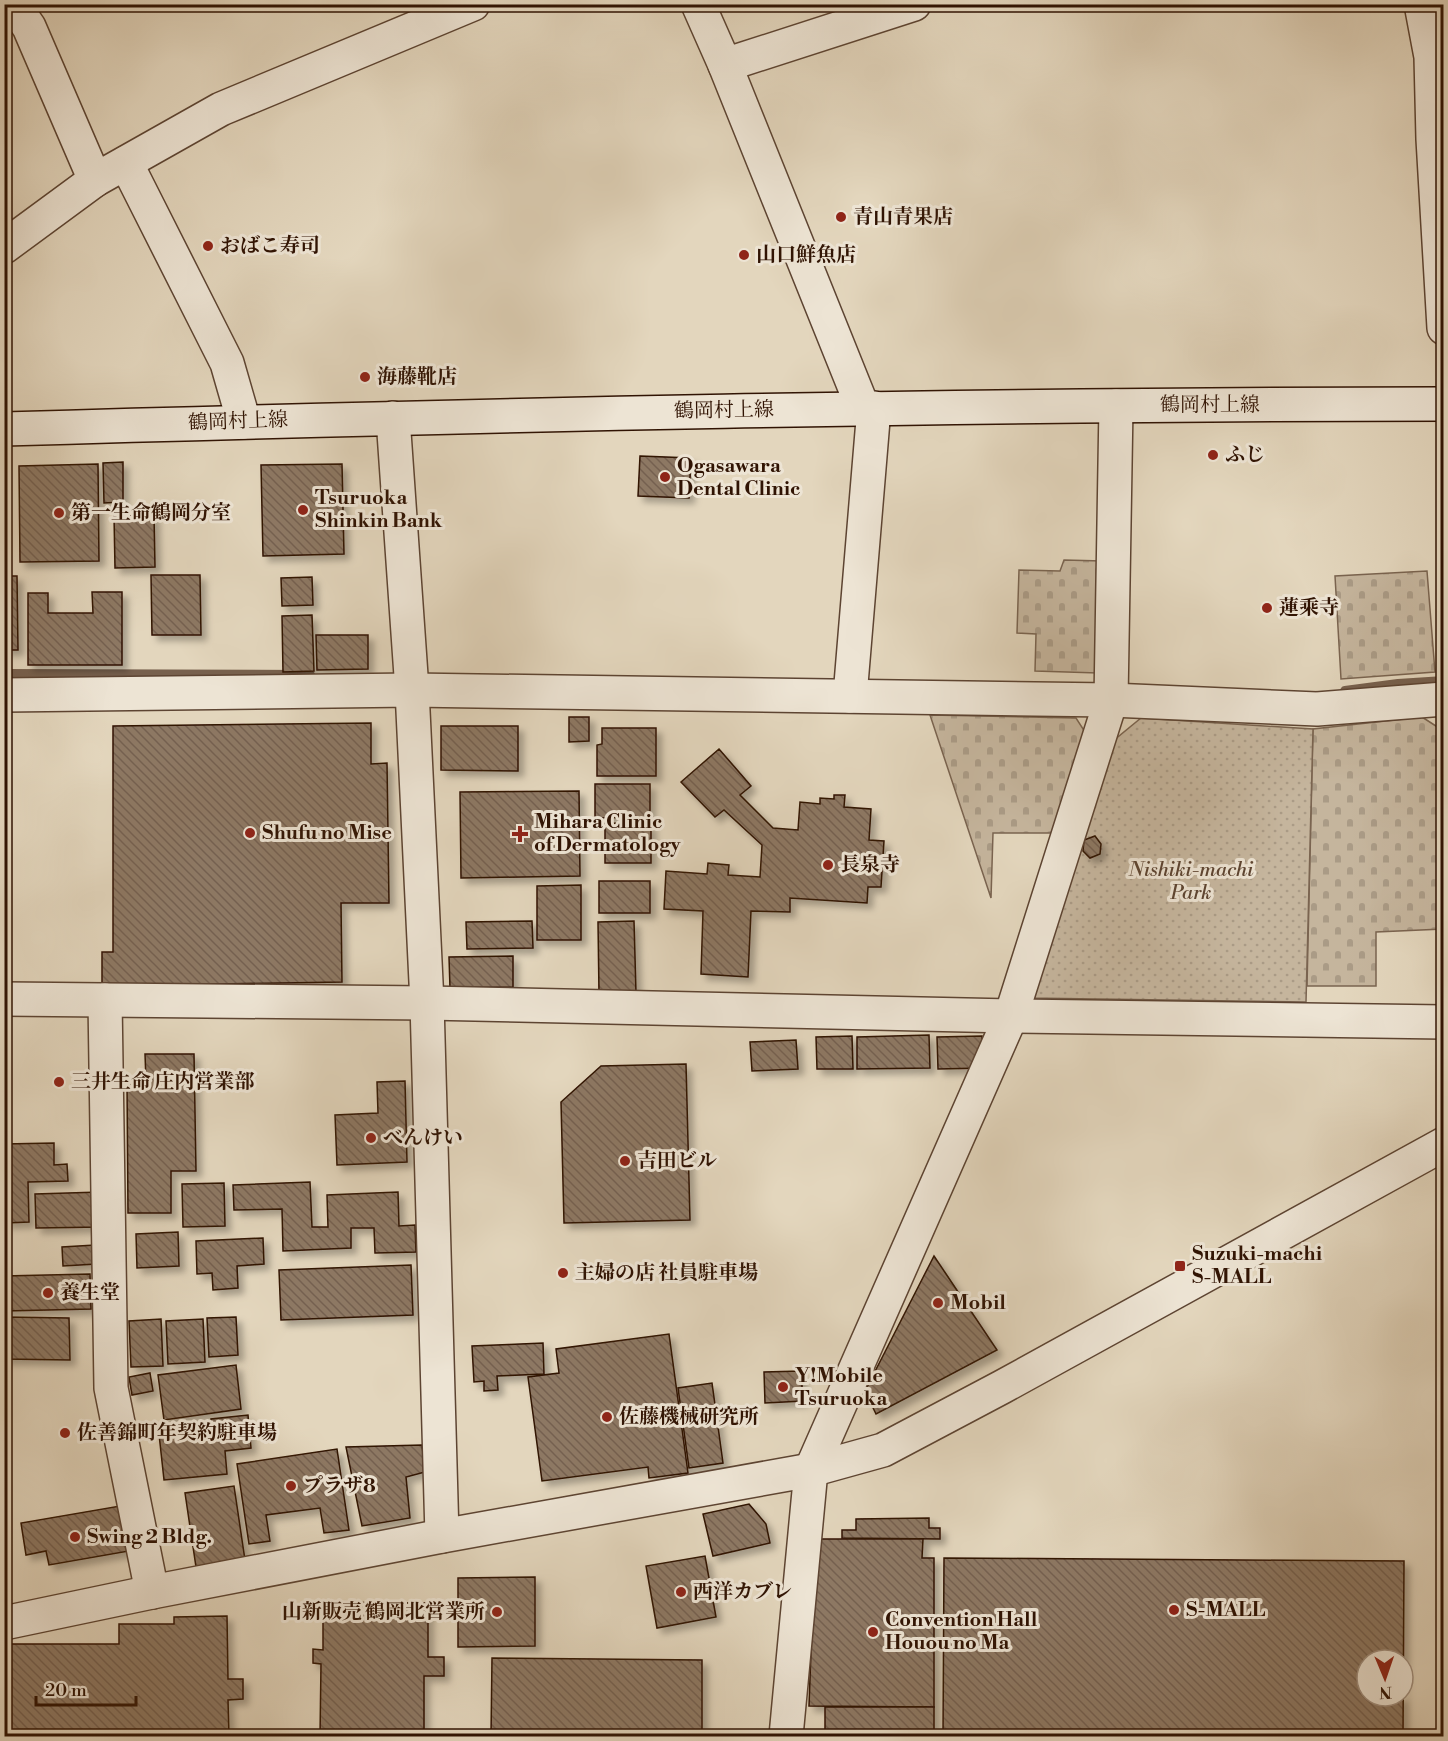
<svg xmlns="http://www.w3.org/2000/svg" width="1448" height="1741" viewBox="0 0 1448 1741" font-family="'Libre Bodoni','Noto Serif JP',serif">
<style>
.cemetery{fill:url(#cemetery-stones);stroke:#7a6450;stroke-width:1.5}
.park{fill:url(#park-dots);stroke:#7a6450;stroke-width:1.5}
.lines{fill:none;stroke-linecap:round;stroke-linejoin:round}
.stream{stroke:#77604d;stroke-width:10}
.building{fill:url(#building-back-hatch);stroke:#301303;stroke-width:1.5;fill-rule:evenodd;filter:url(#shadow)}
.minor-casing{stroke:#5d4432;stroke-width:36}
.tertiary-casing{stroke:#5d4432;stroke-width:36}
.secondary-casing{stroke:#301303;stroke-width:36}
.minor{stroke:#ede4d4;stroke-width:33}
.tertiary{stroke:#ede4d4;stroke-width:33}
.secondary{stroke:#ede4d4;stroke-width:33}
.poi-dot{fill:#8f2418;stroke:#ede4d4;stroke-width:2}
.labels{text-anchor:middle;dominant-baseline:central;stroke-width:6;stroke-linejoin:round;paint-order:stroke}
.poi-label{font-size:20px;font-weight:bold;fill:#301303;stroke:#ede4d4;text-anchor:start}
.street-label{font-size:20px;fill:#301303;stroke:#ede4d4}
.park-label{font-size:20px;font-style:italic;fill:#5d4431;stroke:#ede4d4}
</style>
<defs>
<pattern id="cemetery-stones" width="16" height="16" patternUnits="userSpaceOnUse" patternTransform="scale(1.5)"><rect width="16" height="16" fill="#c5b59d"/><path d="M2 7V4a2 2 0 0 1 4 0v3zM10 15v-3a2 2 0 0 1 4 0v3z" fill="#aa9b86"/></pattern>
<pattern id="park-dots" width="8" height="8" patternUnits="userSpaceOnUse" patternTransform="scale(1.5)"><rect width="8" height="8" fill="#c5b59d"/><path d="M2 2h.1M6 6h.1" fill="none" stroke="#aa9b86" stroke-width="1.8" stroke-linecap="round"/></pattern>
<pattern id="building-back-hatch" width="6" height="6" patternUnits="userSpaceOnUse" patternTransform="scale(1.5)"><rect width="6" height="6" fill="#8d7864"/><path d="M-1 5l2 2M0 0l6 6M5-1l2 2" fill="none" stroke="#746150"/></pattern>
<filter id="shadow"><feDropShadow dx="5.5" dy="5.5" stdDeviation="3" flood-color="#0004"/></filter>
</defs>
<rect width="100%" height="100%" fill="#e3d6bd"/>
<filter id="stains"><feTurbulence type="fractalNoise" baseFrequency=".00333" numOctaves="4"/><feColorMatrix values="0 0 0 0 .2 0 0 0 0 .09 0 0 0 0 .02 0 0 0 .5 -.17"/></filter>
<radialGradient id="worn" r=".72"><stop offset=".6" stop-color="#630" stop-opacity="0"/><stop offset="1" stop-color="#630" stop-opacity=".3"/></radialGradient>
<g class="cemetery">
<path d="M1064,560L1102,561L1098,673L1035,671L1036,634L1017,633L1019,570L1060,571Z"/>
<path d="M1427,571L1435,672L1341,679L1335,576Z"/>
<path d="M930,715L1076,718L1087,735L1056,833H993L991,898Z"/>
<path d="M1422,717L1439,728L1444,812L1443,929L1376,932V986H1307L1313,729Z"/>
</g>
<path class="park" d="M1141,718L1313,729L1306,1002L1028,998L1113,741Z"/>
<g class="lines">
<g class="stream">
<path d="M4,674L310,675"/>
<path d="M1345,691L1398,684L1444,681"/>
</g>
</g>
<g class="building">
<path d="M640,456L691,458L689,498L638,496Z"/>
<path d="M123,462V502L104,503L103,463Z"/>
<path d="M98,464L99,561L20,562L19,466Z"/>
<path d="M342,464L344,554L263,556L261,465Z"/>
<path d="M154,515L155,567L115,568L114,516Z"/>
<path d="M151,575H200L201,635H152Z"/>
<path d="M4,576H17L18,650H4Z"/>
<path d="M312,577L313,605L282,606L281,578Z"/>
<path d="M92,592H122V665H28V593H48V613H93Z"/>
<path d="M312,615L314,671L283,672L282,616Z"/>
<path d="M316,635H368V669L317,670Z"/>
<path d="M569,717H589V741L569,742Z"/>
<path d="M371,723V764L387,763L389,903H341L342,982L102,986V952H113V726Z"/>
<path d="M441,726H518V771L441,770Z"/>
<path d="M602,728H656V776H597V745L602,744Z"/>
<path d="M719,749L751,786L740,795L773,828L798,830L800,802L820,804V798L834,799V795H845L844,807L871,809L869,840L884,841L881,887H868L867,903L790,898V912L751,911L748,977L701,974L703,911L664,909L666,871L707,874L708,863L729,865L728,875L760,877L762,845L724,810L715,817L681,782Z"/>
<path d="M595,784H650V817L595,818Z"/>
<path d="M579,791L580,876L461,878L460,792Z"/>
<path d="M605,823L651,824V863H605Z"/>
<path d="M1095,836L1101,844L1100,854L1090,858L1083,851L1084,840Z"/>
<rect x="599" y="881" width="51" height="32"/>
<path d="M581,885V940H537V886Z"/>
<path d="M532,921L533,948L467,949L466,922Z"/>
<path d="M634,921L636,993L599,994L598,922Z"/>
<path d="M513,956V987L450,988L449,957Z"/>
<path d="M929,1035L930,1068L857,1069V1037Z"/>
<path d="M852,1036L853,1069H817L816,1037Z"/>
<path d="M982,1036L983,1068L938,1069L937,1037Z"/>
<path d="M796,1040L798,1069L752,1071L750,1042Z"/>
<path d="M145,1054H194L196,1171H171V1213H128L127,1082L146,1081Z"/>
<path d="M686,1064L690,1220L564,1223L561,1102L601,1066Z"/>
<path d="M405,1081L407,1162L337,1165L335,1115L378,1113L377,1082Z"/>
<path d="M54,1143V1165L67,1164L68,1181L28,1182L29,1222L5,1223L4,1144Z"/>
<path d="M310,1182L312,1227H328L327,1195L398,1192L399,1226L415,1225L416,1252L375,1253L374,1228H351V1248L283,1251L282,1209L234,1210L233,1185Z"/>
<path d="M224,1183L225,1226L183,1227L182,1184Z"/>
<path d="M100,1192L101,1227L36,1228L35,1194Z"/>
<path d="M178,1232L179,1266L137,1268L136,1234Z"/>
<path d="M263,1238L264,1264L237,1266L238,1288L213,1290L212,1273L197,1274L196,1241Z"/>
<path d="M95,1245L96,1264L63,1266L62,1247Z"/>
<path d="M934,1256L997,1350L876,1414L865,1391Z"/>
<path d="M411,1265L413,1315L281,1320L279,1270Z"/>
<path d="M90,1274L91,1309L4,1311V1276Z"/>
<path d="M4,1317L69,1318L70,1360L4,1359Z"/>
<path d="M236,1317L238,1355L209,1357L207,1318Z"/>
<path d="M161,1319L163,1366L131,1367L129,1321Z"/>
<path d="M203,1319L205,1362L168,1364L166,1321Z"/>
<path d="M669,1334L688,1473L649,1478L648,1467L542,1481L528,1377L559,1373L556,1349Z"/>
<path d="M543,1343L544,1374L497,1376L498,1390L484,1391V1381L474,1382L472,1346Z"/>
<path d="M236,1365L241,1409L164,1420L158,1375Z"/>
<path d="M801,1371L803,1401L765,1403L764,1372Z"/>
<path d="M150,1373L153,1391L132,1395L129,1377Z"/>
<path d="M712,1383L723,1463L689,1468L678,1388Z"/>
<path d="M248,1415L251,1448L225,1451L227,1474L164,1480L158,1425L187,1422L189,1437L213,1435L211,1419Z"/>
<path d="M422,1445L425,1472L406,1477L410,1518L362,1526L346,1447Z"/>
<path d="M337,1449L349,1530L324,1533L320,1508L266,1515L270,1541L249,1544L237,1464Z"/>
<path d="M234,1486L245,1560L196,1567L185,1493Z"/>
<path d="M749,1504L766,1524L770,1543L713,1556L703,1514Z"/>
<path d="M120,1506L129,1551L49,1565L46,1551L26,1555L21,1523Z"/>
<path d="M929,1518V1528H940V1539L842,1538V1530H856V1519Z"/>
<path d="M815,1539H923L922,1558H934V1707L809,1706Z"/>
<path d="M705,1556L716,1617L657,1628L646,1566Z"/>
<path d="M944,1558L1404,1561L1403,1736H943ZM1367,1660H1403V1696H1367Z"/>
<path d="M535,1577V1646L458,1647V1578Z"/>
<path d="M323,1602L428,1603V1657H444V1676H424V1736H320L321,1664L313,1663V1649L323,1650Z"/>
<path d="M227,1616L228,1679H243V1699L228,1700L229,1736H4V1644H119V1624H174V1617Z"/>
<path d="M492,1658L702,1660V1736H491Z"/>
<rect x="825" y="1707" width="109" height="29"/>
</g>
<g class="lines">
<g class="minor-casing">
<g id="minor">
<path d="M13,4L29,27L95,180"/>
<path d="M698,4L725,65L863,408"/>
<path d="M725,65L914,4"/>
<path d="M126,163L227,363L244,422"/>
<path d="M4,247L95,180L221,109L473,4"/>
<path d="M393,418L412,690L427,1003L442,1536"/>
<path d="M4,695L412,690L1111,700L1317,709L1444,699"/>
<path d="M850,696L874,408"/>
<path d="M4,999L427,1003L1011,1016L1444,1022"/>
<path d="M105,1000L111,1388L152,1592"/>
<path d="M786,1736L811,1470L1011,1016L1111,700L1116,406"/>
</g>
</g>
<g class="tertiary-casing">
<g id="tertiary">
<path d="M1421,4L1431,57L1433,139L1444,328"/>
<path d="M4,1623L152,1592L442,1536L811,1470L883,1450L1002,1387L1444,1144"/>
</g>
</g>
<g class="secondary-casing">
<path id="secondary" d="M4,429C484,415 964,404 1444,404"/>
</g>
<use href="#minor" class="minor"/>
<use href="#tertiary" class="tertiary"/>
<use href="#secondary" class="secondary"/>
</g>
<g class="poi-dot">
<circle cx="841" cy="217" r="6"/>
<circle cx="208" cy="246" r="6"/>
<circle cx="744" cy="255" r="6"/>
<circle cx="365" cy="377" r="6"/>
<circle cx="1213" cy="455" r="6"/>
<circle cx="665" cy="477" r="6"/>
<circle cx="303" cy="510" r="6"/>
<circle cx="59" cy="513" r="6"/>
<circle cx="1267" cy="608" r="6"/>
<circle cx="250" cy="833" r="6"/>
<path d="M517 825h6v6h6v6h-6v6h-6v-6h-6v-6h6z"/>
<circle cx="828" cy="865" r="6"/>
<circle cx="59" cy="1082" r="6"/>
<circle cx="371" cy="1138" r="6"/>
<circle cx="625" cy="1161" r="6"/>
<rect x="1174" y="1260" width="12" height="12" rx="3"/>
<circle cx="563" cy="1273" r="6"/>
<circle cx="48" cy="1293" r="6"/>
<circle cx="938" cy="1303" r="6"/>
<circle cx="783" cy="1387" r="6"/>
<circle cx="607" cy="1417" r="6"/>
<circle cx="65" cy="1433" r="6"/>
<circle cx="291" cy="1486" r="6"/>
<circle cx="75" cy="1537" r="6"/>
<circle cx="681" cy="1592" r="6"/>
<circle cx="1174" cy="1610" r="6"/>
<circle cx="497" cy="1612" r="6"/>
<circle cx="873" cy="1632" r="6"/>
</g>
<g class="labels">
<g class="poi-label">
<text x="853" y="217">青山青果店</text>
<text x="220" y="246">おばこ寿司</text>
<text x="756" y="255">山口鮮魚店</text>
<text x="377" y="377">海藤靴店</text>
<text x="1225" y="455">ふじ</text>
<text x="677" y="466">Ogasawara<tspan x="677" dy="23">Dental Clinic</tspan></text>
<text x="315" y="498">Tsuruoka<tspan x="315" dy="23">Shinkin Bank</tspan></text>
<text x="71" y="513">第一生命鶴岡分室</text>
<text x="1279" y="608">蓮乘寺</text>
<text x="534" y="822">Mihara Clinic<tspan x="534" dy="23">of Dermatology</tspan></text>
<text x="262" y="833">Shufu no Mise</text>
<text x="840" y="865">長泉寺</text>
<text x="71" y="1082">三井生命 庄内営業部</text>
<text x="383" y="1138">べんけい</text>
<text x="637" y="1161">吉田ビル</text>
<text x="1192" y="1254">Suzuki-machi<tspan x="1192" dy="23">S-MALL</tspan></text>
<text x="575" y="1273">主婦の店 社員駐車場</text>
<text x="60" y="1293">養生堂</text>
<text x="950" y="1303">Mobil</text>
<text x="795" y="1376">Y!Mobile<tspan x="795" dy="23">Tsuruoka</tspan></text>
<text x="619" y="1417">佐藤機械研究所</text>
<text x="77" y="1433">佐善錦町年契約駐車場</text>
<text x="303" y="1486">プラザ8</text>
<text x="87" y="1537">Swing 2 Bldg.</text>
<text x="693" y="1592">西洋カブレ</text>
<text x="1186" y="1610">S-MALL</text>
<text x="485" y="1612" text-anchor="end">山新販売 鶴岡北営業所</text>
<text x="885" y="1620">Convention Hall<tspan x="885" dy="23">Houou no Ma</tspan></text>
</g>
<g class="street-label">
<text x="1210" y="405">鶴岡村上線</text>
<text transform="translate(724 411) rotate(-1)">鶴岡村上線</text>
<text transform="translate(238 422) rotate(-2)">鶴岡村上線</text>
</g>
<g class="park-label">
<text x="1191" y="870">Nishiki-machi<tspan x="1191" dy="23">Park</tspan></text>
</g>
</g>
<rect width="1448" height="1741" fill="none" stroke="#e3d6bd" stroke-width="24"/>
<rect x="6" y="6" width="1436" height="1729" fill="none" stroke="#301303" stroke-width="3"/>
<rect x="12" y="12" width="1424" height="1717" fill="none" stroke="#301303" stroke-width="1.5"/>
<g transform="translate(1385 1678) rotate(178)"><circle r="28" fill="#ede4d4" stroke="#a19080" stroke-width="1.5"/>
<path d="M0-4.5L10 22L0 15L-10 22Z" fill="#8f2418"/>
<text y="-9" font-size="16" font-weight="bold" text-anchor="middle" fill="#301303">N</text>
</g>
<path d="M36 1696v9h100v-9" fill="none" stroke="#301303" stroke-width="3"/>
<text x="45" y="1696" font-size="18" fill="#301303" stroke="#ede4d4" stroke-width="4.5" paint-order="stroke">20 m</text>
<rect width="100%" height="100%" filter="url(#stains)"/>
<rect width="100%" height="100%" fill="url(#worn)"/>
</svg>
